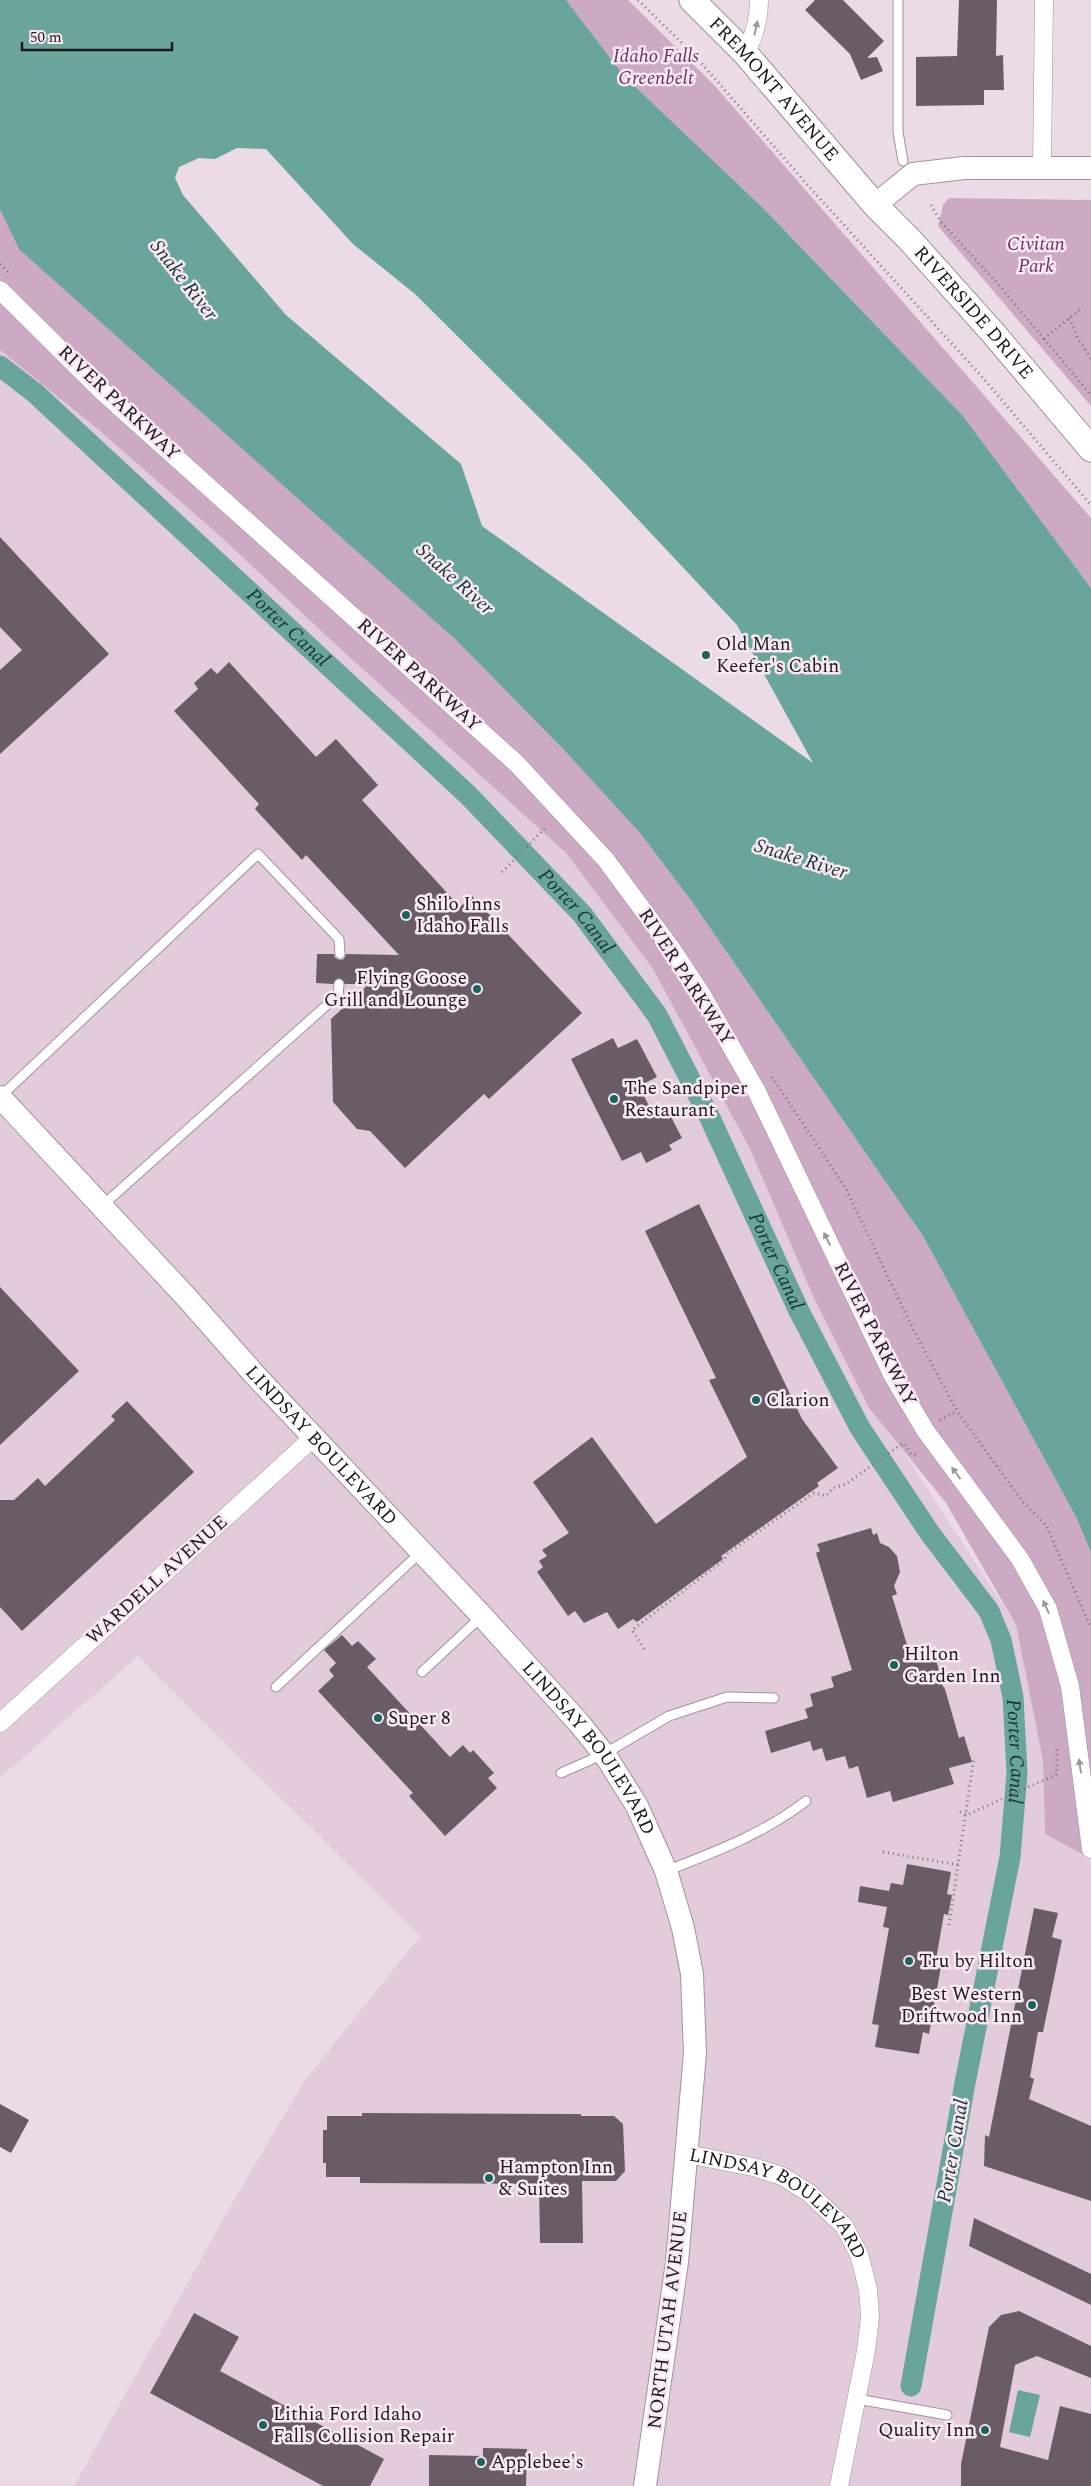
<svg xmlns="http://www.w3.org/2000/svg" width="1091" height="2486" viewBox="0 0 1091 2486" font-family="Spectral,serif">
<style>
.built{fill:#e2ccdc}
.green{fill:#ccaac3}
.water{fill:#69a59b;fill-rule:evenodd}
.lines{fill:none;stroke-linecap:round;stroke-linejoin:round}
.canal{stroke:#69a59b;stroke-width:21}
.building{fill:#6a5c66}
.service-casing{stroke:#a1929d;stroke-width:11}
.minor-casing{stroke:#a1929d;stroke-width:19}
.tertiary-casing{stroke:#a1929d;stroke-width:24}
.secondary-casing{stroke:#a1929d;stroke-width:27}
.path{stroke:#7e737b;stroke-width:3;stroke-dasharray:1 4;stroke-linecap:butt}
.service{stroke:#fff;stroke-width:9}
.minor{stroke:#fff;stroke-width:18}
.tertiary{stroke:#fff;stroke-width:22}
.secondary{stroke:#fff;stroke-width:25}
.oneway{fill:#9a9899}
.poi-dot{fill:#1a645b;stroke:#f8e8f4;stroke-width:2}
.labels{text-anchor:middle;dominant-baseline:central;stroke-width:5;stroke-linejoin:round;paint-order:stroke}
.park-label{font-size:19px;font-style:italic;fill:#68345d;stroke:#f8e8f4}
.street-label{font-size:19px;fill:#1f191d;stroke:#f8e8f4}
.poi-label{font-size:19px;fill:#1f191d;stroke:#f8e8f4;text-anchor:start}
.water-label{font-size:20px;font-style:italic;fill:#163530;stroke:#f8e8f4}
</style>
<rect width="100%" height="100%" fill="#ebdbe7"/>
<path class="built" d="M0,350L100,431L221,537L335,644L566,853L653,969L750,1149L813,1296L869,1408L901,1448L1016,1625L1043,1761L1045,1834L1091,1859V2486H74L234,2200L303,2083L420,1936L138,1656L0,1778Z"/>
<g class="green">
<path d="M566,0H628L715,86L1091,518V588L963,416L764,209L624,76Z"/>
<path d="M949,198L1091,200V406L938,226L943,205Z"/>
<path d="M0,208L456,640L564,750L640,833L690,899L923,1236L1076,1517L1091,1552V1859L1045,1834L1043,1761L1016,1625L946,1503L869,1408L813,1296L750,1149L653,969L566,853L335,644L221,537L100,431L0,350Z"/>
</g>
<g class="water">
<path d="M0,0H566L624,76L764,209L963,416L1091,588V1552L1076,1517L923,1236L690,899L640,833L564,750L456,640L19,249L0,209ZM237,148L266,149L353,244L415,294L586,464L737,625L813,763L482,526L461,464L286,315L183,195L175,178L179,167L199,158L215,159Z"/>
<path d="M1018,2390L1040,2395L1030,2437L1009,2432Z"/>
</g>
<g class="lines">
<path class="canal" id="s1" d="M0,366L35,393L468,795L582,914L657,1015L709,1116L799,1311L860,1428L929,1532L989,1611L1001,1640L1013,1697L1017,1773L1010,1857L965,2083L911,2386"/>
</g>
<g class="building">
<path d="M815,0H843L884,41L867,58L877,57L883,71L861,80L850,54L805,10Z"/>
<path d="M959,0H997L996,56L1003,55L1004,90H984V105L916,106V57L957,56Z"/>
<path d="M0,537L109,654L0,754V670L22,650L0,627Z"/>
<path d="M229,662L316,757L336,739L378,785L362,800L460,907L472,896L582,1013L489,1099L484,1094L405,1168L370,1131L357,1129L333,1102L331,1019L369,984H345L339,978L333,984L316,983L317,954H334L335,958L340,960L344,959L346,954L399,955L306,855L302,860L255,809L259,804L174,711L198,689L194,683L211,668L217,674Z"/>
<path d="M613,1038L618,1048L637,1039L657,1077L639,1086L654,1116L667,1109L682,1138L669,1145L672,1150L646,1163L641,1152L622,1161L571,1059Z"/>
<path d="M699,1204L802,1419L838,1468L817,1483L819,1486L721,1556L723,1559L637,1622L633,1619L618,1629L607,1612L584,1623L575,1611L568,1616L537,1572L543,1567L539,1561L547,1556L542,1550L569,1533L533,1482L592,1437L656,1524L747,1457L709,1380L716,1378L645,1231Z"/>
<path d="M0,1287L79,1371L0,1445Z"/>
<path d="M127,1401L194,1472L22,1631L0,1607V1500H14L38,1478L45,1486L115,1420L111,1416Z"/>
<path d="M871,1528L873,1535L877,1533L880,1543L889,1547L897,1556L900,1572L894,1586L897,1594L892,1596L912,1661L934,1654L939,1670L933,1672L945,1689L959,1738L964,1736L972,1762L949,1768L954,1784L893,1802L890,1791L867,1798L858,1766L849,1769L845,1756L826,1761L822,1748L813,1751L810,1741L771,1753L765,1731L808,1718L805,1709L813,1706L810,1694L834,1687L831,1677L852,1670L816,1553L820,1551L817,1544Z"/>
<path d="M342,1635L352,1646L358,1641L376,1659L367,1667L450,1757L463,1745L470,1753L473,1750L494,1773L488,1778L497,1788L445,1836L409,1796L413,1793L318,1691L334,1676L329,1670L336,1663L324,1650Z"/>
<path d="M907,1864L951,1872L947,1894L952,1895L948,1915L944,1914L935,1965L941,1966L929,2034L923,2032L919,2054L875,2047L879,2025L872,2024L889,1928L883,1927L887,1907L858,1902L860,1886L889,1891L891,1883L903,1885Z"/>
<path d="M1034,1908L1058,1913L1052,1937L1062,1940L1043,2032H1038L1030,2077L1034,2079L1029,2099L1091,2126V2201L984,2166L985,2135L989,2137Z"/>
<path d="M0,2104L29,2120L11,2153L0,2147Z"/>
<path d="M362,2113L581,2114V2116H614L623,2124L625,2171L616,2181H582L583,2243H540L539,2184L360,2183V2177H326V2163H323V2130H327V2116H362Z"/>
<path d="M974,2218L1091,2274V2305L969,2246Z"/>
<path d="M1019,2311L1091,2346V2378L1037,2356L1015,2365L1000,2447L1048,2460L1060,2406L1091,2414V2486H961V2464L989,2327L1001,2315Z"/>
<path d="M194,2313L239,2337L220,2371L384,2459L370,2486H323L150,2393Z"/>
<path d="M483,2448L527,2449L526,2486H429V2455L483,2456Z"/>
</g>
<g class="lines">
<g class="service-casing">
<g id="service">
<path d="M898,0V132L903,161"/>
<path d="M0,1097L258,854L339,939L340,954"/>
<path d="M102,1206L338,995L339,984"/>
<path d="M422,1672L482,1616"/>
<path d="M276,1687L422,1551"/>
<path d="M561,1773L604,1754L669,1716L727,1697L774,1698"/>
<path d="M666,1871C715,1852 763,1834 806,1801"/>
<path d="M857,2399L947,2415"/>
</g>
</g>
<g class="minor-casing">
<g id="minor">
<path d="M745,53C755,36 759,20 759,0"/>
<path d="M1042,168L1044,0"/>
<path d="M0,290L103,392L516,763L606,860L671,948L702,995L756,1090L893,1376L925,1430L1020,1559L1048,1609L1070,1686L1091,1849"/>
<path d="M0,1723L315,1436"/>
<path id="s2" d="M687,2154L753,2167L782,2176L809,2193L844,2226L859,2254L868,2289L870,2317L866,2351L839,2486"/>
</g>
</g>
<g class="tertiary-casing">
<g id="tertiary">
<path d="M875,205L913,174L964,168H1091"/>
<path id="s3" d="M0,1097L188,1299L254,1374L482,1616L579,1723L607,1758L637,1806L666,1871L683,1928L692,1974L695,2053L677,2262L645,2486"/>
</g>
</g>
<g class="secondary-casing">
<g id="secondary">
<path id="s4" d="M692,0L745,53L875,205L909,239L994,334L1091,449"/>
</g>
</g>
<g class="path">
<path d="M638,0L697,58L804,181L983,378L1091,505"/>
<path d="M931,205L941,222L998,284L1091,395"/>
<path d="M0,264L9,273"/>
<path d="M1069,318L1077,337L1091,359"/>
<path d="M1044,339L1083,307"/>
<path d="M502,872L546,827"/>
<path d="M772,1077L846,1189L913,1329L957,1411L1022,1501L1046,1525L1091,1628"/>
<path d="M940,1420L957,1411"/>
<path d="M644,1649L632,1630L723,1561L728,1553L814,1493L826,1496L833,1488L846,1484L903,1443L911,1454L917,1455L918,1453"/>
<path d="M960,1812L967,1815L1057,1774V1746"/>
<path d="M883,1852L959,1865"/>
<path d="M949,1925L974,1757"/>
</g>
<use href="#service" class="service"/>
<use href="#minor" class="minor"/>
<use href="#tertiary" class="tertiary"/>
<use href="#secondary" class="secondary"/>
</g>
<defs><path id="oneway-solid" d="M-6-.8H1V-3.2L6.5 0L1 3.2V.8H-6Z" transform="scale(1.25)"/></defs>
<g class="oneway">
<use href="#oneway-solid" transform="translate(756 28) rotate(-78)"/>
<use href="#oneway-solid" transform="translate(827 1239) rotate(-116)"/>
<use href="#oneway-solid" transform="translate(956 1473) rotate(-126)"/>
<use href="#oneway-solid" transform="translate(1046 1607) rotate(-114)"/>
<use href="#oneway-solid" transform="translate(1080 1766) rotate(-98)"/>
</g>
<g class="poi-dot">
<circle cx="706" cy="655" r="5"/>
<circle cx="406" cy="915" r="5"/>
<circle cx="477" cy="989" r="5"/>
<circle cx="614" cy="1099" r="5"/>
<circle cx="756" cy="1400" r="5"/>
<circle cx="894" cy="1665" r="5"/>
<circle cx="378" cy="1718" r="5"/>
<circle cx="909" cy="1961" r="5"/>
<circle cx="1032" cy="2005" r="5"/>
<circle cx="489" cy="2178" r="5"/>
<circle cx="263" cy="2425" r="5"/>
<circle cx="985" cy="2430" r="5"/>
<circle cx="481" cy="2462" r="5"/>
</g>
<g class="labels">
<g class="park-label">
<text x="656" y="56">Idaho Falls<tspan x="656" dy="22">Greenbelt</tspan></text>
<text x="1036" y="244">Civitan<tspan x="1036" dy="22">Park</tspan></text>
</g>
<g class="street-label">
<text stroke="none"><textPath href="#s4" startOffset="121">FREMONT AVENUE</textPath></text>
<text stroke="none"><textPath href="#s4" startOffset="421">RIVERSIDE DRIVE</textPath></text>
<text transform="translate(119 403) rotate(43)">RIVER PARKWAY</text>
<text transform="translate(419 675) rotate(42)">RIVER PARKWAY</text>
<text transform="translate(686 977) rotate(57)">RIVER PARKWAY</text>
<text transform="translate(875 1334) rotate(63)">RIVER PARKWAY</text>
<text stroke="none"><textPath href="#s3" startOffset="474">LINDSAY BOULEVARD</textPath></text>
<text transform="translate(157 1580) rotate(-42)">WARDELL AVENUE</text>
<text stroke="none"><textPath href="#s3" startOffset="879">LINDSAY BOULEVARD</textPath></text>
<text stroke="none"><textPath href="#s2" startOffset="108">LINDSAY BOULEVARD</textPath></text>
<text transform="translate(668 2320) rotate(-83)">NORTH UTAH AVENUE</text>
</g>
<g class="poi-label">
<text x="716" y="644">Old Man<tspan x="716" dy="22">Keefer's Cabin</tspan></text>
<text x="416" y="904">Shilo Inns<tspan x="416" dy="22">Idaho Falls</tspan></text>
<text x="467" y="978" text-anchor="end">Flying Goose<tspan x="467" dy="22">Grill and Lounge</tspan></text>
<text x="624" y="1088">The Sandpiper<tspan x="624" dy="22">Restaurant</tspan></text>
<text x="766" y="1400">Clarion</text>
<text x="904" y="1654">Hilton<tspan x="904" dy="22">Garden Inn</tspan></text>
<text x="388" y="1718">Super 8</text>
<text x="919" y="1961">Tru by Hilton</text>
<text x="1022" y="1994" text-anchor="end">Best Western<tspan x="1022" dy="22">Driftwood Inn</tspan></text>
<text x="499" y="2167">Hampton Inn<tspan x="499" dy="22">&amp; Suites</tspan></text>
<text x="273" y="2414">Lithia Ford Idaho<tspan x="273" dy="22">Falls Collision Repair</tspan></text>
<text x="975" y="2430" text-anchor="end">Quality Inn</text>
<text x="491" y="2462">Applebee's</text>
</g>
<g class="water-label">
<text transform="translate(184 280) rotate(52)">Snake River</text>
<text transform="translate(455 579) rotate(42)">Snake River</text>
<text stroke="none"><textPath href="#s1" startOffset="389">Porter Canal</textPath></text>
<text transform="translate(801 859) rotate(17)">Snake River</text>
<text stroke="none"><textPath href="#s1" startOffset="794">Porter Canal</textPath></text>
<text stroke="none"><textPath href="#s1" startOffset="1199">Porter Canal</textPath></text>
<text stroke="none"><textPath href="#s1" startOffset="1754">Porter Canal</textPath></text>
<text transform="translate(953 2151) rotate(-80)">Porter Canal</text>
</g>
</g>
<path d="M22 42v8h150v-8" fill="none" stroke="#1f191d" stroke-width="2.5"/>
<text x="30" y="42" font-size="15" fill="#1f191d" stroke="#f8e8f4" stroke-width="4" paint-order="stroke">50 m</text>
</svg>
